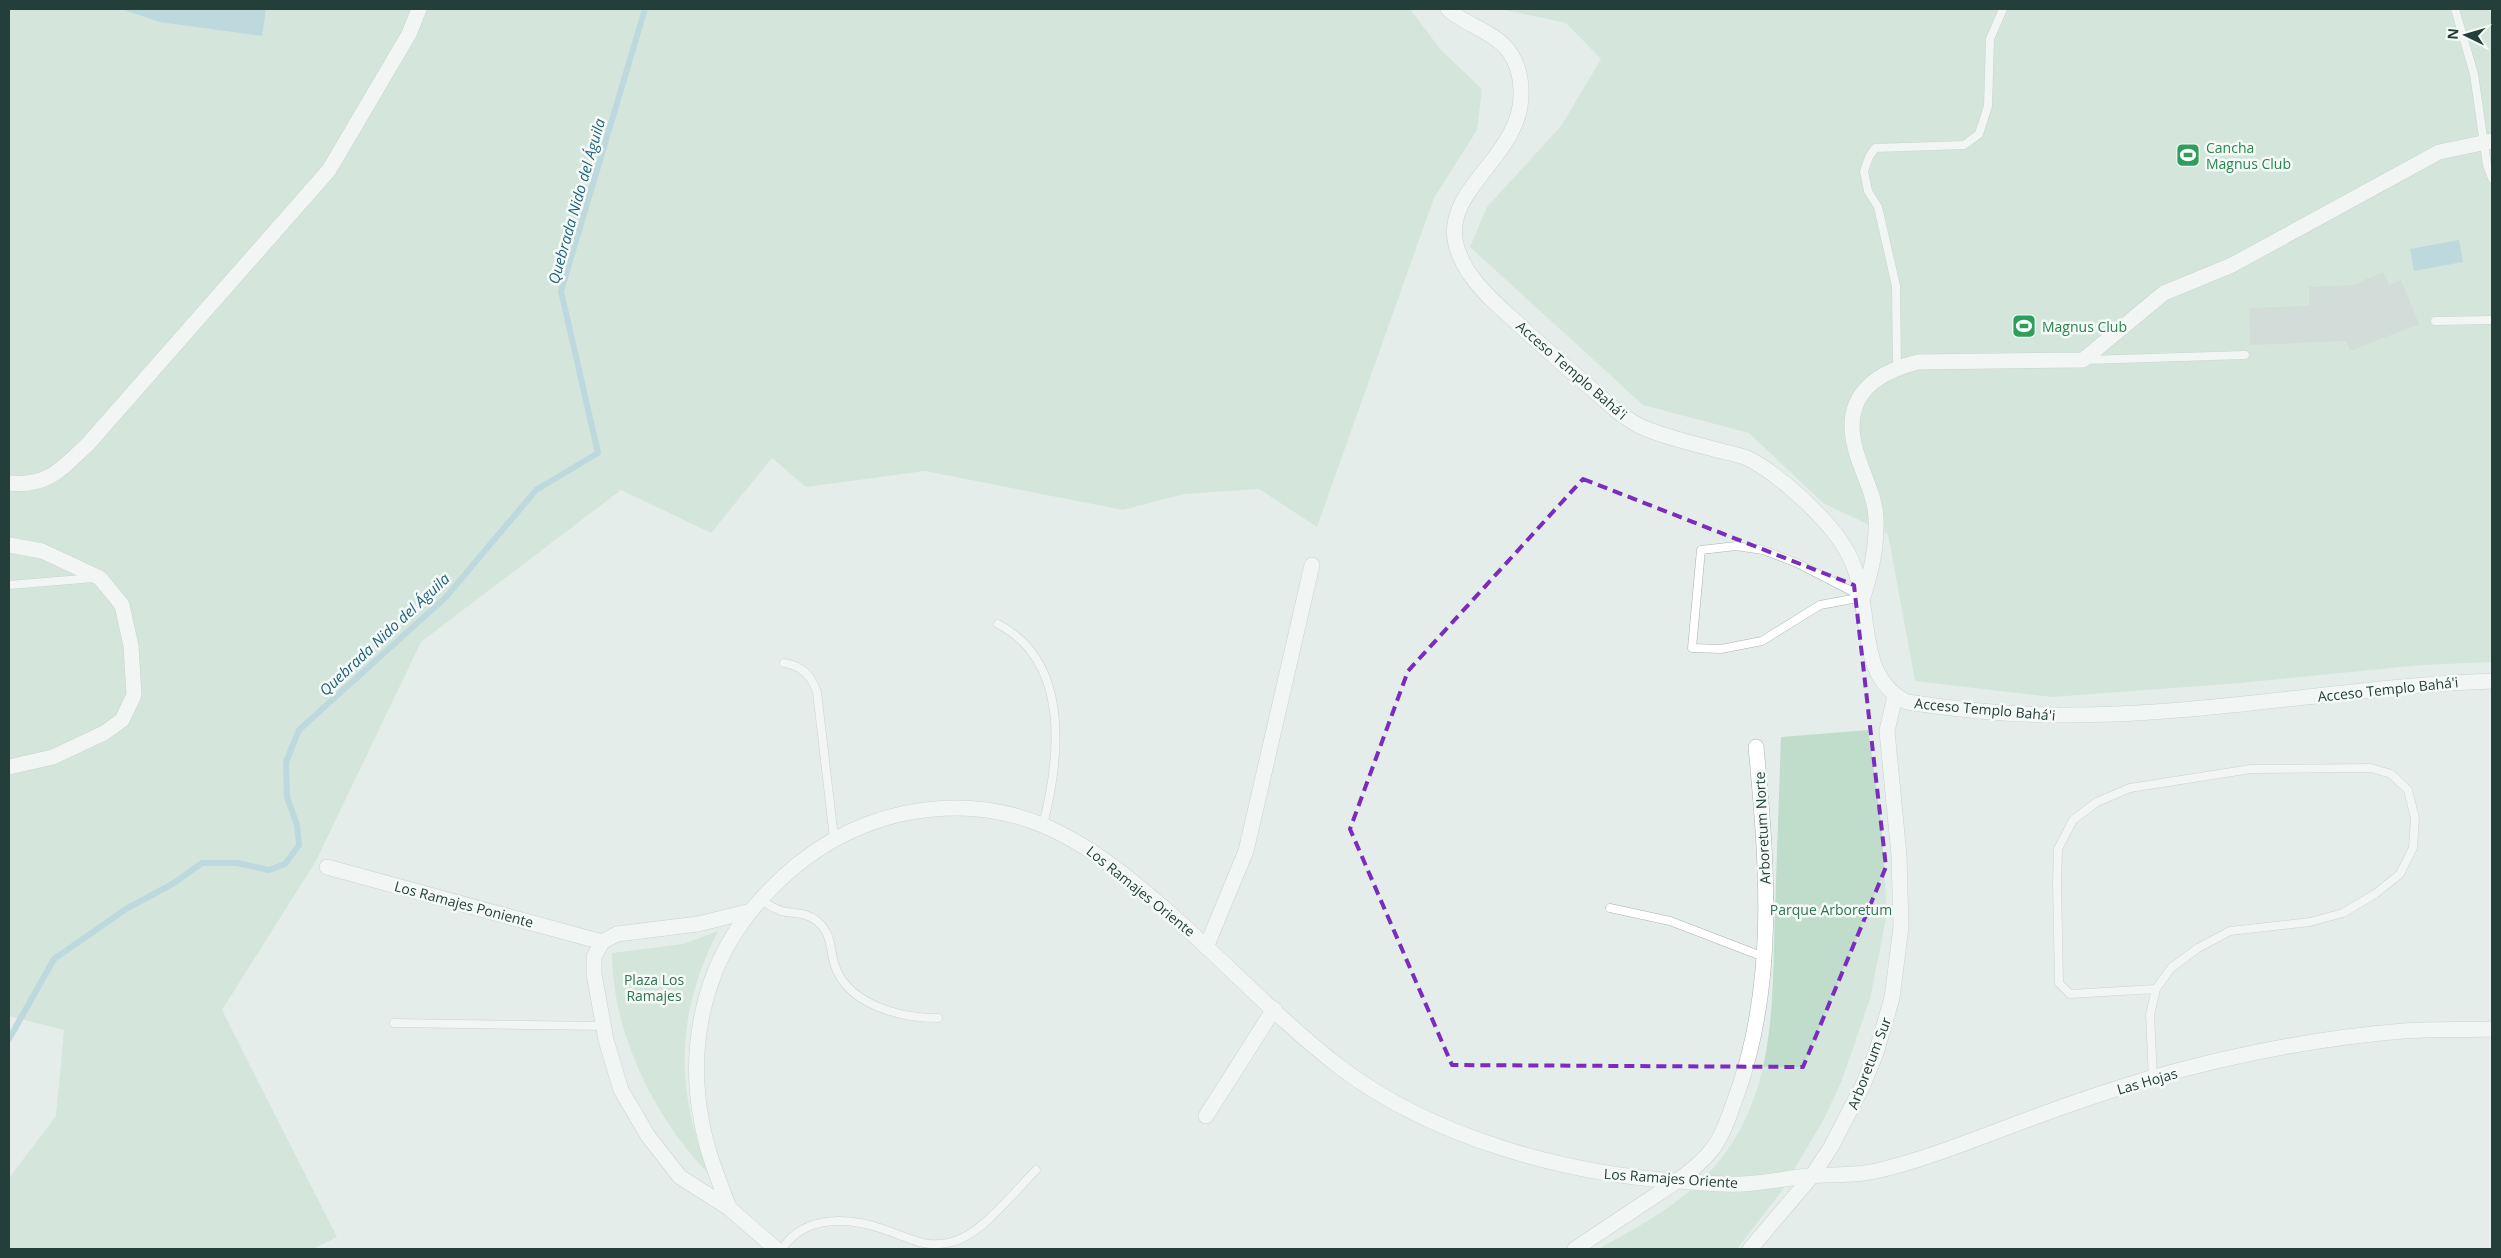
<svg xmlns="http://www.w3.org/2000/svg" width="2501" height="1258" viewBox="0 0 2501 1258" font-family="'Open Sans',sans-serif">
<style>
.green{fill:#bfddca}
.water{fill:#8fc0d0}
.lines{fill:none;stroke-linecap:round;stroke-linejoin:round}
.stream{stroke:#8fc0d0;stroke-width:6}
.building{fill:#bac8c3}
.service-casing{stroke:#a7b5b2;stroke-width:9}
.minor-casing{stroke:#a7b5b2;stroke-width:16}
.service{stroke:#fff;stroke-width:8}
.minor{stroke:#fff;stroke-width:15}
.marked{fill:none;stroke:#7b2cbf;stroke-width:4;stroke-dasharray:10 6;stroke-linejoin:round}
.labels{text-anchor:middle;dominant-baseline:central;stroke-width:5;stroke-linejoin:round;paint-order:stroke}
.leisure-label{font-size:14px;fill:#27864d;stroke:#f5faf8;text-anchor:start}
.street-label{font-size:14px;fill:#243f3a;stroke:#f5faf8}
.park-label{font-size:14px;fill:#307450;stroke:#f5faf8}
.water-label{font-size:15px;font-style:italic;fill:#206279;stroke:#f5faf8}
</style>
<rect width="100%" height="100%" fill="#e5edea"/>
<g class="green">
<path d="M9,9H1410L1441,50L1482,89L1477,130L1434,198L1317,527L1259,489L1184,494L1123,510L925,471L806,487L772,458L711,533L621,490L421,642L316,861L222,1010L337,1237L313,1249H9V1178L56,1116L64,1030L9,1016Z"/>
<path d="M1500,9H2492V662L2422,665L2241,683L2052,697L1915,681L1888,534L1823,503L1749,433L1643,405L1470,247L1487,207L1561,126L1601,59L1566,23Z"/>
<path d="M1868,730L1881,821L1887,914L1870,999L1842,1080L1824,1119L1781,1192L1737,1249H1598C1644,1224 1686,1201 1719,1161C1777,1090 1772,998 1775,911C1777,853 1779,795 1781,737Z"/>
<path d="M718,931C676,1013 674,1090 710,1175C655,1120 612,1032 612,953L683,944Z"/>
</g>
<g class="water">
<path d="M121,9H266L262,36L160,22Z"/>
<path d="M2459,240L2463,262L2414,271L2410,249Z"/>
</g>
<g class="lines">
<path class="stream" d="M9,1039L54,959L126,909L174,883L202,863H237L269,870L285,864L299,845L297,825L287,797L286,762L299,730L446,597L536,490L598,453L561,291L645,9"/>
</g>
<path class="building" d="M2383,272L2389,285L2401,280L2419,324L2350,351L2346,341L2250,345L2249,308L2309,306V287L2353,285Z"/>
<g class="lines">
<g class="service-casing">
<g id="service">
<path d="M2455,9L2474,74L2487,165L2492,178"/>
<path d="M2435,321L2492,320"/>
<path d="M2087,360L2245,355"/>
<path d="M1897,367L1896,286L1878,207L1868,191L1864,171L1869,157L1875,148L1964,145L1979,134L1988,106L1990,39L2003,9"/>
<path d="M1736,546L1763,550L1797,563L1863,597L1820,605L1762,641L1721,649L1692,648L1701,550Z"/>
<path d="M9,585L94,578"/>
<path d="M998,624C1071,662 1060,758 1043,825"/>
<path d="M784,663C802,666 811,675 817,692L834,838"/>
<path d="M761,900C767,904 774,908 781,911C794,914 806,912 817,921C830,932 830,944 833,959C843,1004 899,1018 938,1018"/>
<path d="M1610,908L1670,921L1764,957"/>
<path d="M394,1023L603,1026"/>
<path d="M2153,1078L2150,1015L2156,989L2171,968L2198,948L2230,931L2310,922L2343,913L2375,894L2400,874L2413,848L2415,818L2408,790L2391,774L2371,768L2251,769L2130,788L2097,802L2073,820L2058,849L2057,883L2059,983L2070,994L2156,989"/>
<path d="M782,1249C805,1214 850,1217 886,1230C909,1238 926,1249 952,1242C982,1234 1014,1192 1036,1170"/>
</g>
</g>
<g class="minor-casing">
<g id="minor">
<path d="M1448,9C1465,25 1493,31 1508,50C1517,62 1521,76 1521,91C1524,160 1431,192 1460,256C1463,263 1467,271 1472,277C1487,298 1508,314 1527,332C1549,352 1571,371 1593,390C1609,404 1624,419 1644,428C1666,437 1690,443 1714,449C1724,452 1737,454 1747,458C1774,471 1809,503 1829,526C1840,539 1851,556 1856,572C1871,617 1858,678 1907,702C1959,710 2010,715 2062,715C2206,716 2349,686 2492,681"/>
<path d="M9,483C48,487 61,469 88,444L329,170L409,34L419,9"/>
<path d="M9,545L42,551L100,578L122,605L131,646L134,695L122,720L104,733L53,757L9,767"/>
<path d="M1863,597C1871,573 1877,543 1876,518C1875,495 1862,473 1856,451C1841,400 1870,374 1918,362L2083,360L2164,293L2232,265L2439,152L2492,141"/>
<path d="M327,867L602,942"/>
<path d="M751,911L698,924L617,934L602,942L594,957V974L606,1040L621,1090L648,1136L680,1177L729,1208L776,1249"/>
<path d="M1207,945L1246,851L1312,565"/>
<path d="M1206,1116L1274,1009"/>
<path d="M729,1208C719,1180 707,1153 702,1123C687,1050 703,970 750,912C791,862 842,826 906,813C1012,792 1082,837 1158,903C1220,956 1276,1018 1341,1068C1433,1137 1562,1173 1675,1181C1697,1182 1720,1185 1742,1184C1765,1183 1787,1178 1809,1176C1831,1174 1854,1176 1876,1171C1916,1162 1954,1147 1992,1133C2044,1113 2097,1094 2151,1078C2232,1055 2318,1038 2403,1031C2433,1029 2463,1030 2492,1029"/>
<path d="M1575,1249C1599,1233 1623,1217 1647,1201C1668,1187 1693,1172 1710,1152C1723,1137 1730,1113 1737,1094C1777,982 1767,863 1756,747"/>
<path d="M1750,1249L1812,1176L1831,1147L1863,1085L1876,1053L1892,998L1901,927L1899,855L1887,731L1895,696"/>
</g>
</g>
<use href="#service" class="service"/>
<use href="#minor" class="minor"/>
</g>
<path d="M0 0H2501V1258H0ZM1583,479L1854,585L1886,867L1803,1067L1452,1065L1350,829L1408,671Z" fill="#e5edea" fill-opacity=".55" fill-rule="evenodd"/>
<path class="marked" d="M1583,479L1854,585L1886,867L1803,1067L1452,1065L1350,829L1408,671Z"/>
<defs>
<g id="stadium-square" transform="scale(1.25)"><rect x="-9" y="-9" width="18" height="18" rx="4" fill="#2e9e5b" stroke="#f5faf8"/><path d="M0-5a6.5 5 0 1 0 0 10a6.5 5 0 1 0 0-10ZM-3.5-1.8h7v3.6h-7Z" fill="#fff"/></g>
</defs>
<g fill-rule="evenodd">
<use href="#stadium-square" x="2188" y="155"/>
<use href="#stadium-square" x="2024" y="326"/>
</g>
<g class="labels">
<g class="leisure-label">
<text x="2206" y="147">Cancha<tspan x="2206" dy="16">Magnus Club</tspan></text>
<text x="2042" y="326">Magnus Club</text>
</g>
<g class="street-label">
<text transform="translate(1572 370) rotate(41)">Acceso Templo Bahá'i</text>
<text transform="translate(2388 689) rotate(-6)">Acceso Templo Bahá'i</text>
<text transform="translate(1985 709) rotate(5)">Acceso Templo Bahá'i</text>
<text transform="translate(1762 828) rotate(-93)">Arboretum Norte</text>
<text transform="translate(1141 891) rotate(39)">Los Ramajes Oriente</text>
<text transform="translate(464 904) rotate(15)">Los Ramajes Poniente</text>
<text transform="translate(1869 1063) rotate(-69)">Arboretum Sur</text>
<text transform="translate(2147 1081) rotate(-16)">Las Hojas</text>
<text transform="translate(1671 1178) rotate(4)">Los Ramajes Oriente</text>
</g>
<g class="park-label">
<text x="1831" y="909">Parque Arboretum</text>
<text x="654" y="979">Plaza Los<tspan x="654" dy="16">Ramajes</tspan></text>
</g>
<g class="water-label">
<text transform="translate(576 201) rotate(-74)">Quebrada Nido del Águila</text>
<text transform="translate(384 634) rotate(-43)">Quebrada Nido del Águila</text>
</g>
</g>
<rect width="2501" height="1258" fill="none" stroke="#243f3a" stroke-width="20"/>
<g transform="translate(2466 35) rotate(275)" stroke="#f5faf8" stroke-width="4" paint-order="stroke">
<path d="M0-4L9 19L0 12L-9 19Z" fill="#243f3a"/>
<text y="-8" font-size="14" font-weight="bold" text-anchor="middle" fill="#243f3a">N</text>
</g>
</svg>
